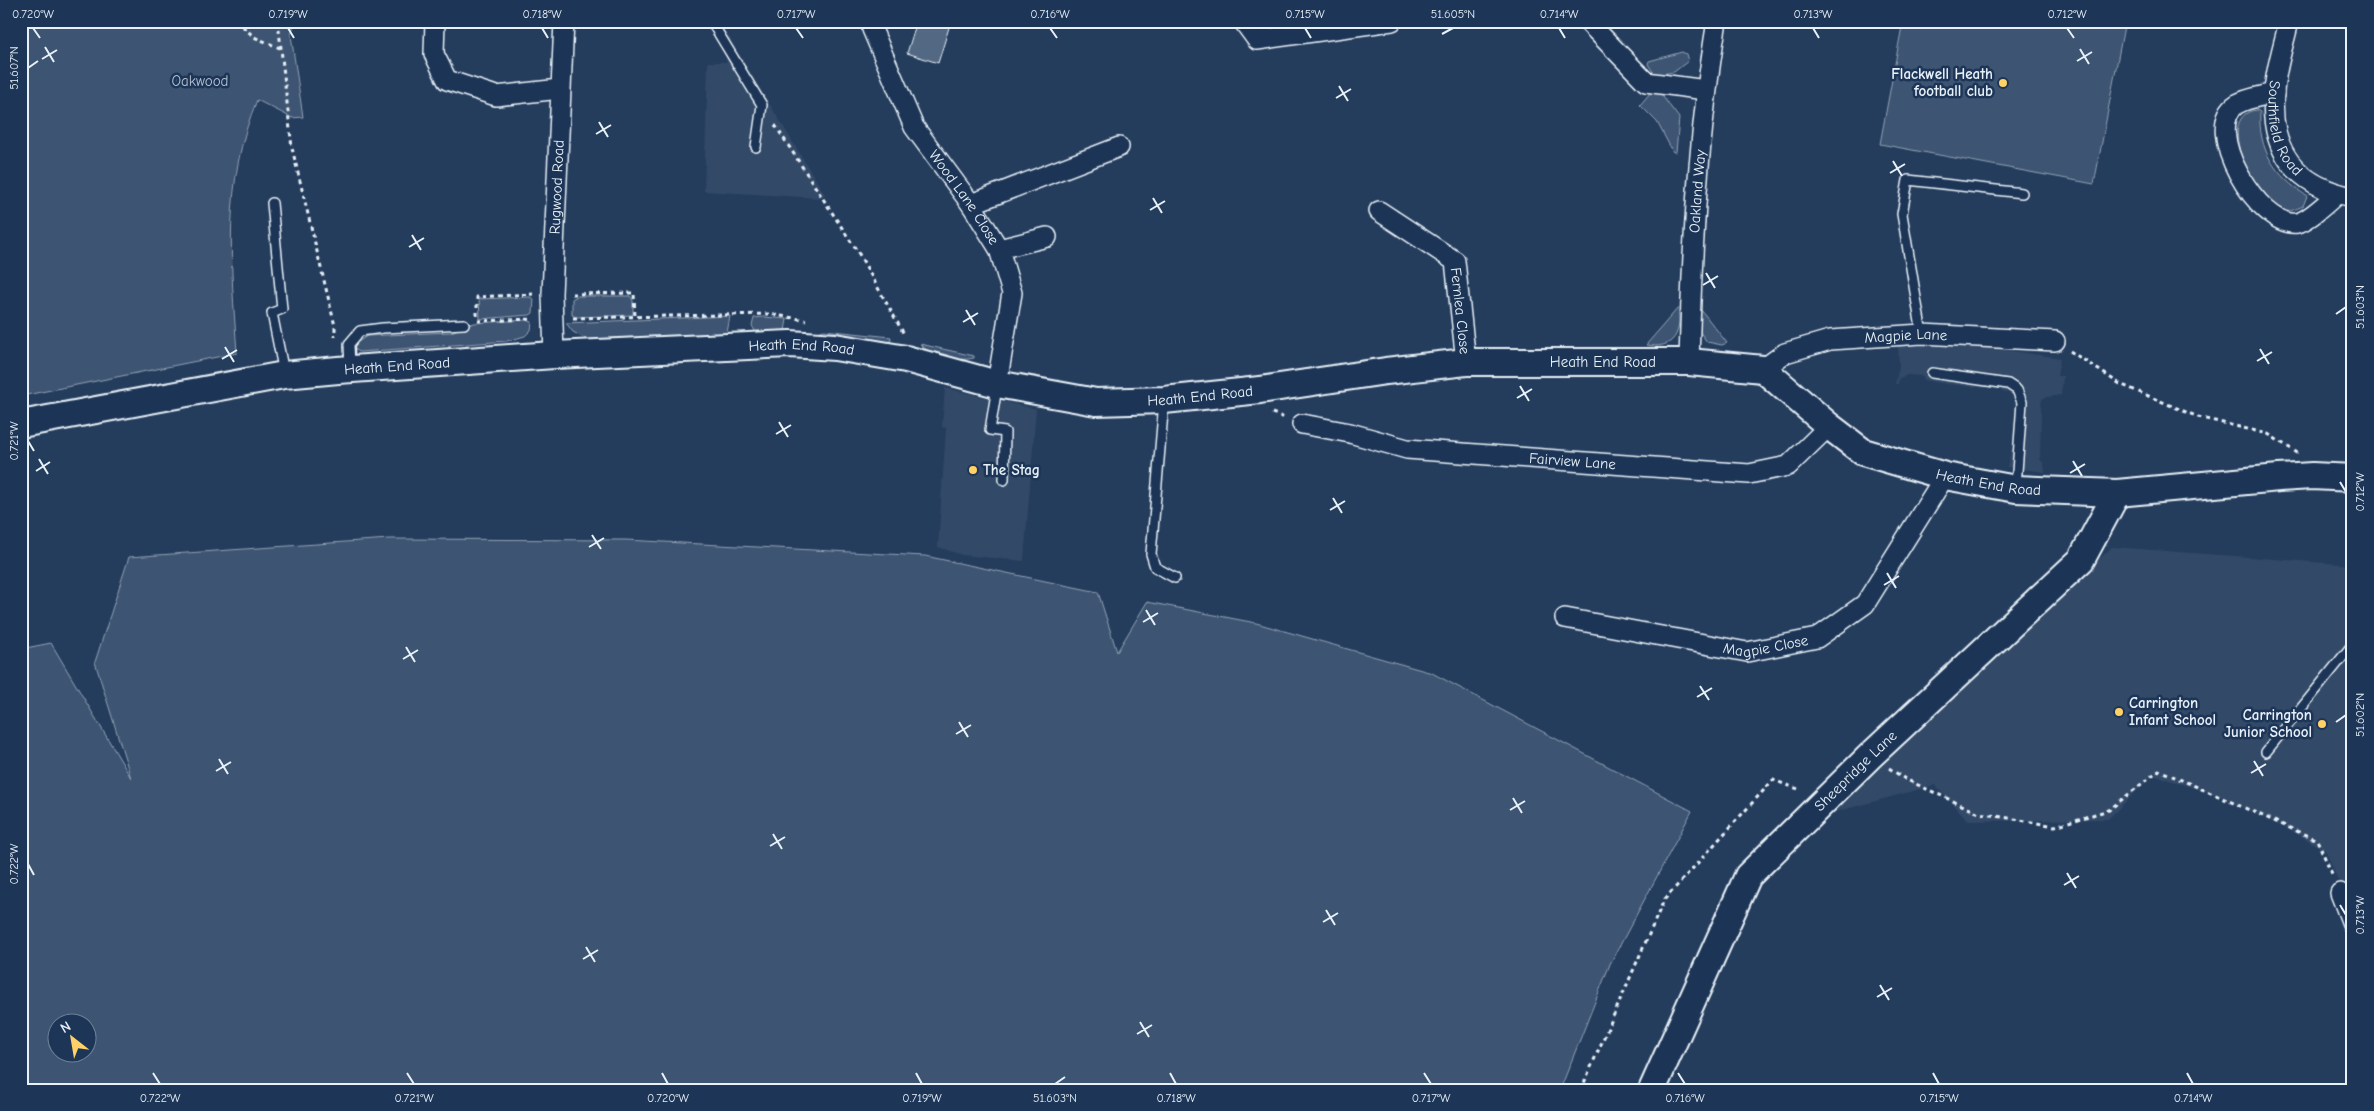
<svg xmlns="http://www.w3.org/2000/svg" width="2374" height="1111" viewBox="0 0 2374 1111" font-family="'Comic Neue',sans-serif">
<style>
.built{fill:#334a68}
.green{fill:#3e5472;stroke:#93a2b5;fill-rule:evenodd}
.building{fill:#536782;stroke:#e8f1f8}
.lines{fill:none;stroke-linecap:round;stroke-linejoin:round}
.lane-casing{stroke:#e8f1f8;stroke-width:12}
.street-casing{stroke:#e8f1f8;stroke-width:22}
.secondary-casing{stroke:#e8f1f8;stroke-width:30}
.path{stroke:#e8f1f8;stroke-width:3;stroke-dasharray:4 4;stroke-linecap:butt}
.lane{stroke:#1d3557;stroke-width:9}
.street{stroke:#1d3557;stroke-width:19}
.secondary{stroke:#1d3557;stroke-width:26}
.ticks{fill:none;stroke:#e8f1f8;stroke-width:2}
.poi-dot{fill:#ffd166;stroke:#1d3557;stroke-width:2}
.labels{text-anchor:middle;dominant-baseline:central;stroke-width:5;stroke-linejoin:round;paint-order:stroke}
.poi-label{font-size:15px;font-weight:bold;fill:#e8f1f8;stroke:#1d3557;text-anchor:end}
.park-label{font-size:15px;fill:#b5c2d0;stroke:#1d3557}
.street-label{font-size:15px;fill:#e8f1f8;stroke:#1d3557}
.neatline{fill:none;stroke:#e8f1f8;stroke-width:2}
.ticks-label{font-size:12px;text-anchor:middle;fill:#e8f1f8}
</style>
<rect width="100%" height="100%" fill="#253d5d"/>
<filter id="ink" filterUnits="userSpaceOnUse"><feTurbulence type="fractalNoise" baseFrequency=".02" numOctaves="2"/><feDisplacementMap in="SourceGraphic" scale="10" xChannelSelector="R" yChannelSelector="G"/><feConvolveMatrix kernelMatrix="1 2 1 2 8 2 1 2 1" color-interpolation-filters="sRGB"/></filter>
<g filter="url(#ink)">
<g class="built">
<path d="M704,21H719L825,195L820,198L704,191L708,62H727L724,52Z"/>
<path d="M1898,346H1977L2060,358L2057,376H2063L2061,395L2047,397L2042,399L2041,405L2040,459L2044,464L2045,472L2007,467L2011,450L2015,448L2021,405L2016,397L2009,393L2002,392L2001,389L1947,384L1923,380V376L1908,375L1899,378L1898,384H1895L1899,367Z"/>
<path d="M945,388L1036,409L1024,561L962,555L938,547L946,428L942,427Z"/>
<path d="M2112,547L2353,565V917L2326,851L2298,834L2228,801L2229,799L2153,775L2108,819L1969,821L1935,785L1828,814Z"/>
</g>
<g class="green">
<path d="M21,21H295L291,35L303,117L292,118L257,100C222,183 231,264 237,353L21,396Z"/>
<path d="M1242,21H1326C1301,25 1263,38 1242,21Z"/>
<path d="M1903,21H2125L2094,184L1880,144Z"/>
<path d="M1682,52L1686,54L1688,61L1674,72L1655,75L1648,64L1649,61Z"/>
<path d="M1651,92L1660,93L1679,118L1676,152H1673L1657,122L1640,105Z"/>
<path d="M2257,110L2260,112C2258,150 2275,176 2307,196L2303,206C2296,209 2288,213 2281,211C2255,203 2212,114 2257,110Z"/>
<path d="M577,296H630L633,300V315L576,317L572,315V299Z"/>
<path d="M530,297L534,299L533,313L530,315L480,319L479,299Z"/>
<path d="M1678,308C1682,333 1674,350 1646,345Z"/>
<path d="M1697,310H1701L1727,343L1722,345L1707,342L1700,332Z"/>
<path d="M730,316L727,333L724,335L592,342L573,332L566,323Z"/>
<path d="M764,317L787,319L785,331L757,334L752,326L754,318Z"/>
<path d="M527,320L532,322L531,330L525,336L507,341L359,352L354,348L356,343L367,336L451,332L474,323Z"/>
<path d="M824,330L891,337L890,343L806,335Z"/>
<path d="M920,344L974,356V358C954,362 934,358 920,344Z"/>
<path d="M389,539L626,540L925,556L1098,592L1117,652L1147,602L1256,623L1432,673L1692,811L1610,964L1560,1090H21V649L51,643L131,778L95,662L129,557ZM58,1024H88V1054H58Z"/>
</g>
<path class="building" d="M917,21H951L938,63L907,53Z"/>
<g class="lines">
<g class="lane-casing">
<g id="lane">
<path d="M711,21L762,105L756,147"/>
<path d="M272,203L282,309L272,313L284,373"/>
<path d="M1922,334L1902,214L1908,180L2022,193"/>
<path d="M350,368L349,344L360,331L383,328L464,324"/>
<path d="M1932,373L2008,384L2017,390L2022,402L2016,486"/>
<path d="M997,387L990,430L1005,432L1004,480"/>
<path d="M1164,401L1151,554L1155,567L1175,578"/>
<path d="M2266,752L2353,644"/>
</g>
</g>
<g class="street-casing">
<g id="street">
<path d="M435,21L434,54L447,80L496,96L560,89"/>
<path id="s1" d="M872,21V29L914,127L971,204L999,249L1012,293L997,384"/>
<path d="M1243,21L1257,40L1392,21"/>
<path d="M1587,21L1646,82L1706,90"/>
<path id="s2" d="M2289,21C2284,44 2275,70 2274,93C2269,151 2296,186 2353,197"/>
<path d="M2274,93C2263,96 2247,98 2237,104C2200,128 2259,228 2297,223C2308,221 2328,202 2337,194"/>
<path d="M971,204L1119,147"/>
<path id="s3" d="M1379,211L1455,261L1466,362"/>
<path d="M999,249L1047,237"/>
<path id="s4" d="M554,355L552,294L564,21"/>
<path id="s5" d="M1689,362C1692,248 1698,134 1717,21"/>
<path id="s6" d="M1763,369L1785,353L1830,340L1922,334L2055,341"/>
<path id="s7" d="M1302,424L1350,433L1407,449L1749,474L1788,466L1829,426"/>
<path id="s8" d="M1565,618L1747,652L1817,638L1865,604L1945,476"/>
<path d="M2340,893L2353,926"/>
</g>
</g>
<g class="secondary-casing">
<g id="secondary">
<path id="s9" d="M21,424L284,375L338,370L554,355L790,344L835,347L906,359L997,384L1096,402L1164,400L1260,390L1386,371L1466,362H1689L1763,369L1829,426L1863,452L1945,476L2016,489L2117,493L2279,478L2312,476L2353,478"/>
<path id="s10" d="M1652,1090L1748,876L1870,756L2081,560L2117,493"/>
</g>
</g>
<g class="path">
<path d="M237,21L254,37L280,48"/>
<path d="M278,21L292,148L335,326V337"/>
<path d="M775,125L859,254L905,336"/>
<path d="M572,294L634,293L635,317"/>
<path d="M477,316V297L533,294"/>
<path d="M573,318L769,314L806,320"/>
<path d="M478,321L534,319"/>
<path d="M2070,351L2120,384L2198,417L2268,434L2299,454"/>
<path d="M1272,413L1285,418"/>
<path d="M1889,768L1905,779L1979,813L2055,826L2109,810L2159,770L2317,840L2333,876"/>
<path d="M1581,1090L1664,900L1773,780L1801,790"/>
</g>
<use href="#lane" class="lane"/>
<use href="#street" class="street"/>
<use href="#secondary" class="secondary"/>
</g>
</g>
<path class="ticks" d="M33,28L40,38M288,28L294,38M542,28L548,38M796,28L803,38M1050,28L1057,38M1305,28L1311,38M1559,28L1565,38M1813,28L1819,38M2067,28L2074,38M1442,34L1453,28M45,47L54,62M2080,49L2089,64M42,59L57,50M2077,61L2092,52M28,68L38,61M1339,86L1348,101M1336,98L1351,89M599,122L608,137M596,134L611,125M1893,161L1902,176M1890,173L1905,164M1153,198L1162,213M1150,210L1165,201M412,235L421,250M409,247L424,238M1706,273L1715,288M1703,285L1718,276M966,310L975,325M2336,314L2346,307M963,322L978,313M225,347L234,362M2260,349L2269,364M222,359L237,350M2257,361L2272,352M1520,386L1529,401M1517,398L1532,389M779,422L788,437M776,434L791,425M28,441L34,451M39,459L48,474M2073,461L2082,476M36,471L50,462M2070,473L2085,464M2340,482L2346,492M1333,498L1342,513M1330,510L1345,501M592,535L601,549M589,547L604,538M1887,573L1896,588M1884,585L1899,576M1146,610L1155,625M1143,622L1158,613M406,647L415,662M403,659L418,650M1700,686L1709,700M1697,697L1712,688M959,722L968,737M2336,722L2346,715M956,734L971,725M219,759L228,774M2254,761L2263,776M216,771L231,762M2251,773L2266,764M1513,798L1522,813M1510,810L1525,801M773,834L782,849M770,846L785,837M28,864L34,875M2067,873L2076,888M2064,885L2079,876M2340,905L2346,915M1326,910L1335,925M1323,922L1338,913M586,947L595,962M583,959L598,950M1880,985L1889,1000M1877,997L1892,988M1140,1022L1149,1037M1137,1034L1152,1025M153,1073L160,1084M407,1073L414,1084M662,1073L668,1084M916,1073L922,1084M1170,1073L1176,1084M1424,1073L1431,1084M1678,1073L1685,1084M1933,1073L1939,1084M2187,1073L2193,1084M1055,1084L1065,1077"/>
<g class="poi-dot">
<circle cx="2003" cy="83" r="5"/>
<circle cx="973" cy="470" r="5"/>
<circle cx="2119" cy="712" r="5"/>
<circle cx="2322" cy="724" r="5"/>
</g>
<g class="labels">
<g class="poi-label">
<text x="1993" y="74">Flackwell Heath<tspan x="1993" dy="17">football club</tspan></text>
<text x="983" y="470" text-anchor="start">The Stag</text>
<text x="2129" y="703" text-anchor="start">Carrington<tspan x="2129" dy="17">Infant School</tspan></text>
<text x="2312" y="715">Carrington<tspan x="2312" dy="17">Junior School</tspan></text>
</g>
<g class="park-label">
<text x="200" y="81">Oakwood</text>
</g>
<g class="street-label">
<text stroke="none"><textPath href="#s2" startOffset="111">Southfield Road</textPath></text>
<text stroke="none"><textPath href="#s4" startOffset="168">Rugwood Road</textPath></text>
<text stroke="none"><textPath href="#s5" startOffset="171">Oakland Way</textPath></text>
<text stroke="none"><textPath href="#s1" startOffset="201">Wood Lane Close</textPath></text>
<text stroke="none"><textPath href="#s3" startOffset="141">Fernlea Close</textPath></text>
<text stroke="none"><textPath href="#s6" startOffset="150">Magpie Lane</textPath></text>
<text stroke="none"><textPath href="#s9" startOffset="786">Heath End Road</textPath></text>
<text stroke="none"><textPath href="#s9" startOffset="1596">Heath End Road</textPath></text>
<text stroke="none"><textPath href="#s9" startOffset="381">Heath End Road</textPath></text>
<text stroke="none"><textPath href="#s9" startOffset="1191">Heath End Road</textPath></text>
<text stroke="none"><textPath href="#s7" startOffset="274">Fairview Lane</textPath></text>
<text stroke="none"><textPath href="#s9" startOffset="2016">Heath End Road</textPath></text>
<text stroke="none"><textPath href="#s8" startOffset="204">Magpie Close</textPath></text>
<text stroke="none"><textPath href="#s10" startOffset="385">Sheepridge Lane</textPath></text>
</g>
</g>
<rect width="2374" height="1111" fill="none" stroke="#1d3557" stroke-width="55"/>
<g transform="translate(72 1038) rotate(329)"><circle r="24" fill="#1d3557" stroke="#6e8097"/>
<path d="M0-4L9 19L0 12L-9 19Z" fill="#ffd166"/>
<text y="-8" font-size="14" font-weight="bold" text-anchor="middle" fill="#e8f1f8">N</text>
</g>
<rect x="28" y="28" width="2318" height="1056" class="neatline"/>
<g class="ticks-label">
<text x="33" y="18">0.720°W</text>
<text x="288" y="18">0.719°W</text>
<text x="542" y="18">0.718°W</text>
<text x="796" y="18">0.717°W</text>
<text x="1050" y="18">0.716°W</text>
<text x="1305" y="18">0.715°W</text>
<text x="1453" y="18">51.605°N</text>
<text x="1559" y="18">0.714°W</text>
<text x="1813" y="18">0.713°W</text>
<text x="2067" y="18">0.712°W</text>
<text transform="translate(14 68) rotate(-90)" y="4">51.607°N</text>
<text transform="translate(2360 307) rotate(-90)" y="4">51.603°N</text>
<text transform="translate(14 441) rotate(-90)" y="4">0.721°W</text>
<text transform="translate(2360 492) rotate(-90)" y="4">0.712°W</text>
<text transform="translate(2360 715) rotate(-90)" y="4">51.602°N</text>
<text transform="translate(14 864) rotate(-90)" y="4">0.722°W</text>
<text transform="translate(2360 915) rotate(-90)" y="4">0.713°W</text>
<text x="160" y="1102">0.722°W</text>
<text x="414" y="1102">0.721°W</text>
<text x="668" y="1102">0.720°W</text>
<text x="922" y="1102">0.719°W</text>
<text x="1055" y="1102">51.603°N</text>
<text x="1176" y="1102">0.718°W</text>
<text x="1431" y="1102">0.717°W</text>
<text x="1685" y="1102">0.716°W</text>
<text x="1939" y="1102">0.715°W</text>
<text x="2193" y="1102">0.714°W</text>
</g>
</svg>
